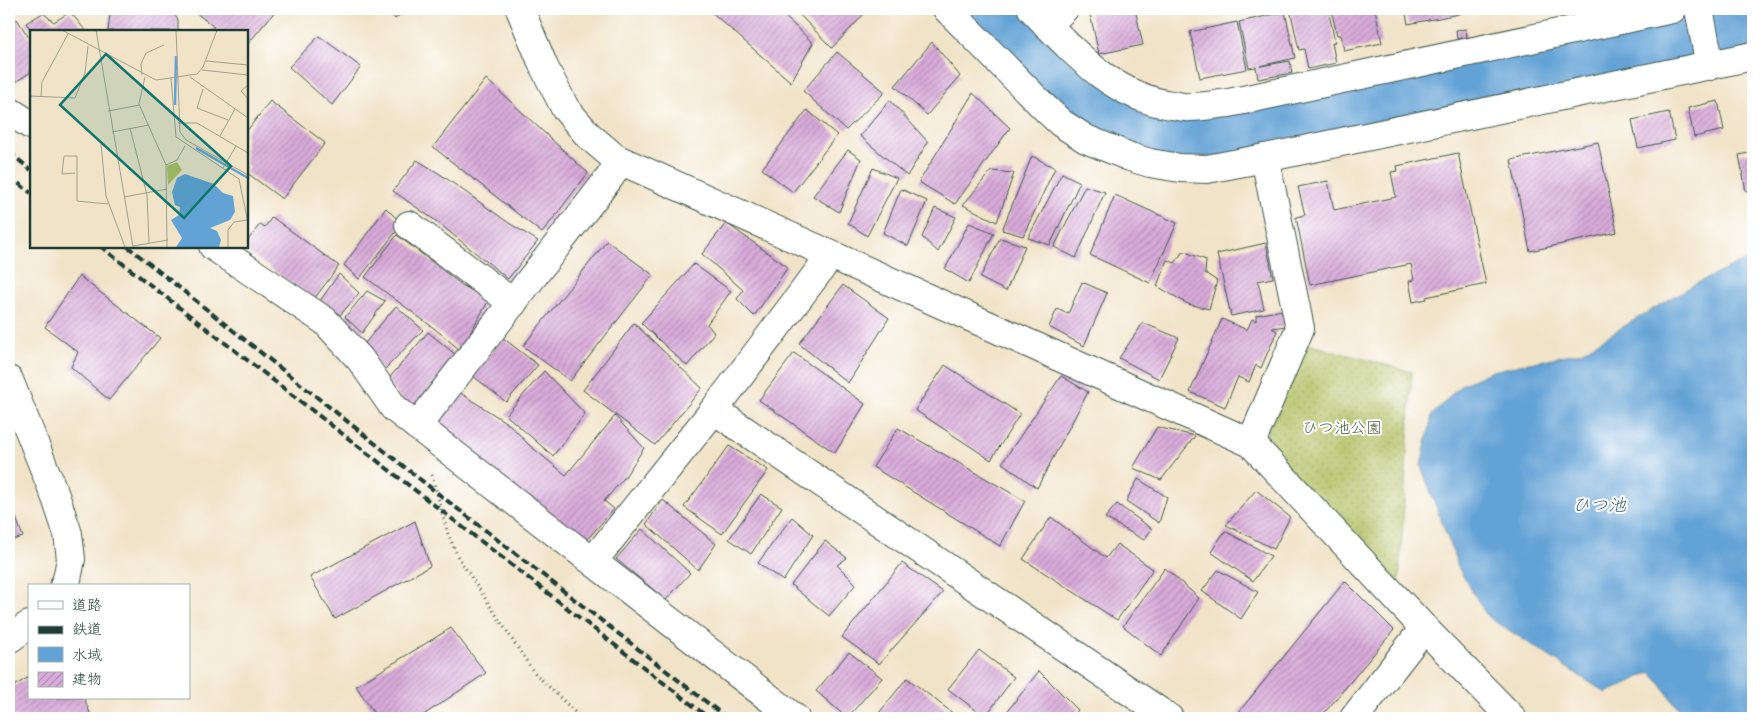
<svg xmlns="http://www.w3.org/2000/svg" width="1762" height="727" viewBox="0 0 1762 727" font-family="'Comic Neue','Klee One',sans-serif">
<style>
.grass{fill:url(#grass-dots);stroke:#687e4b}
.water{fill:#63a2d5;stroke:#417084}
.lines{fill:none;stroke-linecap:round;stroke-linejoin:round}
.river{stroke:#63a2d5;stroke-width:55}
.building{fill:url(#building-hatch)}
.minor-casing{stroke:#3e564a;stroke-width:30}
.path{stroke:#3e564a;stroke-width:3;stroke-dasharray:1 4;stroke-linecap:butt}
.minor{stroke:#fff;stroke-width:28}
.rail{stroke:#1f3d34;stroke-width:4;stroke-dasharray:8 4;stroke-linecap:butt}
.labels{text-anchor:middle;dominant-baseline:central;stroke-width:4;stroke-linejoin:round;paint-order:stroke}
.park-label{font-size:16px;fill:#4b6442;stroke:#fff}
.water-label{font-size:18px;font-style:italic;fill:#37606c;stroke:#fff}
.inset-river{fill:none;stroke:#63a2d5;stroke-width:2.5}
.inset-road{fill:none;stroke:#9da18d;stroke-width:1}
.view{fill:#0f766e;fill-opacity:0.15;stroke:#0f766e;stroke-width:2.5}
.inset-edge{fill:none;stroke:#1f3d34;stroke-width:2.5}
</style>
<defs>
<pattern id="grass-dots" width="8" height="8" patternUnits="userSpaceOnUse" patternTransform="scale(1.25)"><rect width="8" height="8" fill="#b2c062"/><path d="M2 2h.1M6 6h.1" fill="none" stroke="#909d52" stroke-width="1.8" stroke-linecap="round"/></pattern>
<pattern id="building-hatch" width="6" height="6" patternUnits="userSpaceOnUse" patternTransform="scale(1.25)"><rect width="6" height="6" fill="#d9abda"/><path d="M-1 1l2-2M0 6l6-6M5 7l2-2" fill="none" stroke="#af8cb2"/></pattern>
</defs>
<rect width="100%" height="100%" fill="#fff"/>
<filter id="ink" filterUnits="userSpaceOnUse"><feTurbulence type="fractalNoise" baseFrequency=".02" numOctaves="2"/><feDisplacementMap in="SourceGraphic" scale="10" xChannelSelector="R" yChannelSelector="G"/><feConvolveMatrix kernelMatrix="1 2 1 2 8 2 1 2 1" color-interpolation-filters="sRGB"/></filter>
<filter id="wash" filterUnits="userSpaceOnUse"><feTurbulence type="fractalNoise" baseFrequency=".0096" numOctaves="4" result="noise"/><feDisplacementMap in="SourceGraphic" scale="20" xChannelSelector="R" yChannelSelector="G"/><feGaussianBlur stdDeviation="1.12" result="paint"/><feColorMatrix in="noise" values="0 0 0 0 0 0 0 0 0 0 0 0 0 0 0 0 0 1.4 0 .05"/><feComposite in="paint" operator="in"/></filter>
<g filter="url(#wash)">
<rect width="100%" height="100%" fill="#f1e3c8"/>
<path class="grass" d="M1308,344L1412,372L1399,586L1263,442Z"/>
<path class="water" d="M1753,257V718H1686L1651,672L1606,693L1487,616L1459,569L1421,466L1432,415L1461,385L1492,371L1581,352L1695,284Z"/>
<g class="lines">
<path class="river" d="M989,9L1077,97L1102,114L1133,127L1189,138L1236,132L1753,21"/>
</g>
<g id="blocks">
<g class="building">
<path d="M115,9H171L178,20V31H108L110,13Z"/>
<path d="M191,9H277L246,46V31H210L214,27Z"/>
<path d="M386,9H407L395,19Z"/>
<path d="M708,9H777L813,43L791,82Z"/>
<path d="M796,9H869L832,48L795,10Z"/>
<path d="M1089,9H1135L1143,45L1099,54Z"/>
<path d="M1290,9H1328L1335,42L1332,43L1336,63L1308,69L1304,49L1299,50Z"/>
<path d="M1331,9H1375L1382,43L1344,51L1341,35H1337Z"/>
<path d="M1405,9H1458L1459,14L1408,24Z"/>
<path d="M70,12L86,31H32L26,23L43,13L54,22Z"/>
<path d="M1285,12L1295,58L1260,66L1290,61L1292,73L1258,79L1256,67L1249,68L1239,22Z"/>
<path d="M17,19L31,41V72L9,86V24Z"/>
<path d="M1237,22L1247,69L1200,78L1190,32Z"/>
<path d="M1466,29L1467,37L1457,39L1456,30Z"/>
<path d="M319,36L361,67L332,105L289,67Z"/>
<path d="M932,42L960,76L927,115L895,86Z"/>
<path d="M837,52L885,92L846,130L803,91Z"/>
<path d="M486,79L588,173L542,233L433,147Z"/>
<path d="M973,93L1010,128L955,204L919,182Z"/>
<path d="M890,100L928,142L907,176L860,136Z"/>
<path d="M270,101L325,143L282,199L246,172L250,167L246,164V132Z"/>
<path d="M1718,101L1724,130L1694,137L1688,108Z"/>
<path d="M807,110L837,135L793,192L762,169Z"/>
<path d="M1669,112L1675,140L1638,148L1632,120Z"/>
<path d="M1598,142L1617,232L1530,251L1511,160Z"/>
<path d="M848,150L861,159L839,212L813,196Z"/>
<path d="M1753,152V189L1746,191L1739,155Z"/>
<path d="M1458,153L1486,284L1426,297L1427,299L1413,302L1409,281L1414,280L1411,264L1310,285L1296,217L1305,215L1298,187L1328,181L1334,210L1396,197L1391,172L1398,171L1397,166Z"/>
<path d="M1032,156L1055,168L1023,236L1002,230Z"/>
<path d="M417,160L440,174L509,223L538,241L508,279L436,221L393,191Z"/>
<path d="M873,168L897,178L867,236L848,223Z"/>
<path d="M991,171L1014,173L997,222L963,205Z"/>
<path d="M1062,173L1080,182L1050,245L1028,238Z"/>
<path d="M1085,186L1105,192L1076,258L1054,247Z"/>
<path d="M901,189L927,201L908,246L883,233Z"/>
<path d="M1115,195L1177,223L1150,283L1090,255Z"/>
<path d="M386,208L402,224L359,279L344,265Z"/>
<path d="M935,208L956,217L938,252L922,237Z"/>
<path d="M272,217L339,266L314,299L242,248L246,246V243L260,224L265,227Z"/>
<path d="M726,223L788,267L754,316L737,299L743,290L702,254Z"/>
<path d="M969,223L994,233L969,283L945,269Z"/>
<path d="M397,235L462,285L489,300L460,350L435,329L365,277Z"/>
<path d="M1000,238L1025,246L1006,291L980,278Z"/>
<path d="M607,241L653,275L570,381L523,346Z"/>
<path d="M1266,243L1273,278L1258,281L1264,309L1231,316L1217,254Z"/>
<path d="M1183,251L1206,260L1205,273L1217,281L1209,309L1188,304L1157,286L1167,260L1175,263Z"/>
<path d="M694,264L731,291L707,324L714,333L687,366L641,323Z"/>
<path d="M339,274L359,293L336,320L317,305Z"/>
<path d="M79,276L160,338L109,400L71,367L78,352L45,327Z"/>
<path d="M1082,282L1107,293L1084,346L1049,327L1057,309L1068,314Z"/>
<path d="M843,285L889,318L848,383L799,344Z"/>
<path d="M367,291L385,301L362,333L345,317Z"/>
<path d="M396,306L423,330L383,371L365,343Z"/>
<path d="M1283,310L1286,326L1272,328L1277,331L1261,368L1256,365L1249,382L1238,377L1225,407L1190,392L1222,319L1247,330L1252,319L1256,321V315Z"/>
<path d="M634,323L702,388L655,445L583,390Z"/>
<path d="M1143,323L1179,338L1159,379L1119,358Z"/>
<path d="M428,332L456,355L413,412L386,382Z"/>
<path d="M503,338L538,365L506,402L473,376Z"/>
<path d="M794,353L865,404L835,453L759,400Z"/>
<path d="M945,365L1020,414L991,460L915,410Z"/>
<path d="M544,371L585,414L553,456L506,415Z"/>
<path d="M1061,376L1088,392L1037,488L1002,463Z"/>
<path d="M459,392L510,425L529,445L566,475L615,416L644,448L624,478L604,501L614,509L584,543L434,424Z"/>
<path d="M1157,427L1195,436L1161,480L1133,468Z"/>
<path d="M898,428L1025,501L1000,546L873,467Z"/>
<path d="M729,446L768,470L722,534L684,507Z"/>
<path d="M1138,479L1167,497L1159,523L1126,501Z"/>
<path d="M1256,490L1290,517L1274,549L1226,525Z"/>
<path d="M761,494L782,507L751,554L729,539Z"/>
<path d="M9,498L23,537L9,541Z"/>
<path d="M663,500L716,544L698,570L646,524Z"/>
<path d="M1117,504L1152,529L1144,540L1105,518Z"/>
<path d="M792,517L813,535L783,581L758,563Z"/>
<path d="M1051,517L1106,558L1117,544L1153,569L1117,620L1023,559Z"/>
<path d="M415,521L430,566L335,619L310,577Z"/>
<path d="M642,529L690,573L666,600L616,559Z"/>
<path d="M1225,531L1271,556L1253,581L1211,552Z"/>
<path d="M825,541L847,558L837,565L856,584L829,616L791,585Z"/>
<path d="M902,563L943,592L879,664L842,637Z"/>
<path d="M1165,568L1199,598L1161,656L1123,626Z"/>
<path d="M1218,570L1258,592L1241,619L1202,591Z"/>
<path d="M1345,581L1394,630L1320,718H1245L1238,713Z"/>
<path d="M451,628L486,673L419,718H377L356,686Z"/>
<path d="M979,650L1014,677L985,717L948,689Z"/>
<path d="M849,652L882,678L847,718L816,691Z"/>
<path d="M1039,671L1078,710L1072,718H1002Z"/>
<path d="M29,677V698H84L92,718H33V717L9,718V689Z"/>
<path d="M907,678L959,718H875Z"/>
</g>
</g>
</g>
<g filter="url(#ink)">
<use href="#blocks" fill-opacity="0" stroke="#3e564a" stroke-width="1"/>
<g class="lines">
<g class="minor-casing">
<g id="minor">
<path d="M520,9L544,67L565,108L588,135L615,158L1251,443L1424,628L1512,718"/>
<path d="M947,9L1047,110L1061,123L1086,139L1130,157L1150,163L1180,168L1207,169L1265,158L1753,56"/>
<path d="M1032,9C1072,50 1112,97 1172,105C1178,106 1185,108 1191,107C1204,107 1217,104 1229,103L1672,9"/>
<path d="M1699,9L1710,66"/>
<path d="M1047,25L1064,9"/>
<path d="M9,111L31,125"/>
<path d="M409,225L513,303"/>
<path d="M213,246L325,321L360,359L394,408L795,718"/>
<path d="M9,380L56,498L68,534L71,559L67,579L64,586"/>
<path d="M714,410L1169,718"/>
<path d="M417,426L610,177L620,161"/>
<path d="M1251,443L1300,328L1265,158"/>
<path d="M593,561L714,410L831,255"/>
<path d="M9,639L29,625"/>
<path d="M1354,718L1424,628"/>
</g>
</g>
<path class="path" d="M432,475L448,534L458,557L533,671L581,718"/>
<use href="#minor" class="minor"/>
<g class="rail">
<path d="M9,152L31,170"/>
<path d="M9,176L31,193"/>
<path d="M100,246L709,718"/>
<path d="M127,246L436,492L727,718"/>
</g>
</g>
</g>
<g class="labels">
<g class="park-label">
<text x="1342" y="428">ひつ池公園</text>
</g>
<g class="water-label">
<text x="1599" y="505">ひつ池</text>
</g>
</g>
<g transform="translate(30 30)">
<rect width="218" height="218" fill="#f1e3c8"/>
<path d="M147,132L152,140L138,155L137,136Z" fill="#b2c062"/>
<path d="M155,144L184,154L193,163L203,166L205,182L200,190L180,198L187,201L191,210L189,217H146L152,208L141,190L149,185L150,177L145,175L142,162L147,148Z" fill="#63a2d5"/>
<path class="inset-river" d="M145,75L146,26M166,118L218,148"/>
<path class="inset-road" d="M32,0L126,50L167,44L173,37L187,0M66,0L103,217M146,0L150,102L156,110L218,145M176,31L218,35M172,40L218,45M112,45L111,34L116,23L134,15M115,47L109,74L136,135L137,217M160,47L218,88M141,48L146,107L209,149L218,193M218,55L211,61L218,69M173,59L167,78L198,90M0,66L45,68L55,43L58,16M11,67L12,52L38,4M78,81L110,75M148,93H167L218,123M100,98L117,165L119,213M82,102L119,95M190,106L205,79M71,114L76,166L95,217M136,135L147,130L155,116M193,138L206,116M45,143L32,144L34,126H47V171L78,174M94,167L137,159M103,216L138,210M198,217V200L204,192L217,190"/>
<path class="view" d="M76,24L201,136L154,188L30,75Z"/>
<rect width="218" height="218" class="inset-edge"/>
</g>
<rect width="1762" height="727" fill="none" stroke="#fff" stroke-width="30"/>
<rect x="28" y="584" width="162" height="115" fill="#ffffff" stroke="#a5b1ae"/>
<rect x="38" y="601" width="25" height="8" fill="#ffffff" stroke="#a5b1ae"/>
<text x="72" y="610" font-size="15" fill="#1f3d34">道路</text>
<rect x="38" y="626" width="25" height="8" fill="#1f3d34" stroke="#a5b1ae"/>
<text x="72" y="634" font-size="15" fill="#1f3d34">鉄道</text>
<rect x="38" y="647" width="25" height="15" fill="#63a2d5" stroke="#a5b1ae"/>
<text x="72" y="660" font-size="15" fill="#1f3d34">水域</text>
<rect x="38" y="672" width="25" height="15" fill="url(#building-hatch)" stroke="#a5b1ae"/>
<text x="72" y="684" font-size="15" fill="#1f3d34">建物</text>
</svg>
